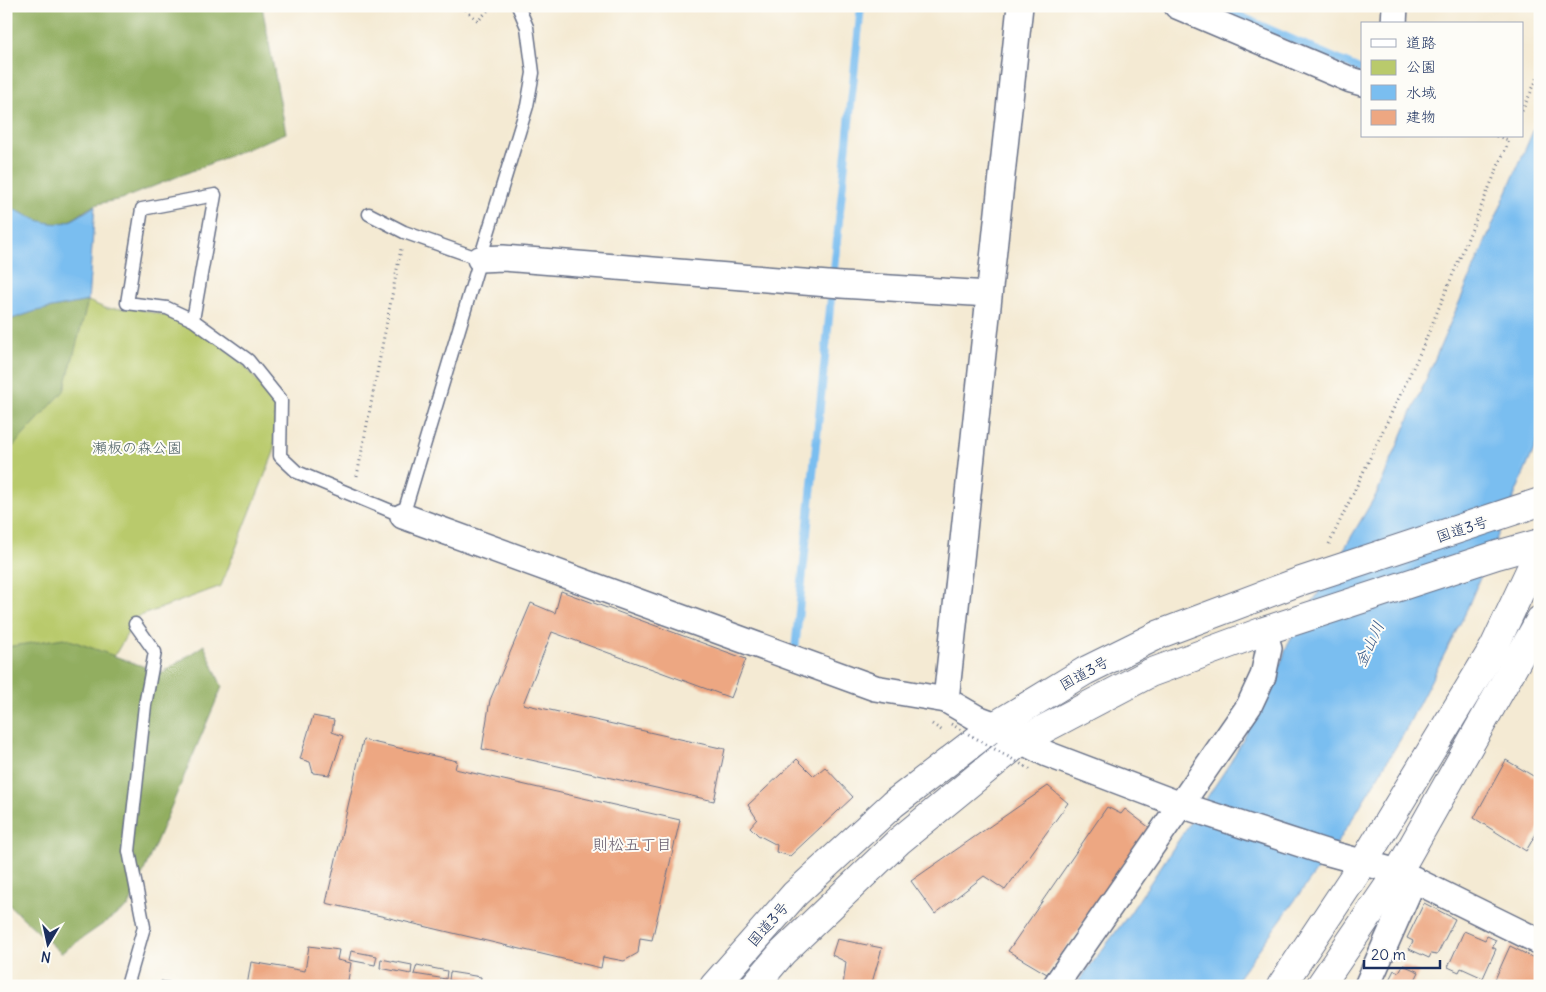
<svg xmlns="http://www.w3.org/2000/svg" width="1546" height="992" viewBox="0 0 1546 992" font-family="Delius,'Klee One',sans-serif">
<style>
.green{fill:#b9ca6c;stroke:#6a7c65}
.forest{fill:#92ae60;stroke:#566e5f}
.water{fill:#7abef0;stroke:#4a76a7}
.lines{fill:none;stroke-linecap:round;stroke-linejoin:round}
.stream{stroke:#7abef0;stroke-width:8}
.building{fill:#eda782}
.service-casing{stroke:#677087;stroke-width:15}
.minor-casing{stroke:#677087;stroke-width:28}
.tertiary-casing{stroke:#677087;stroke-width:30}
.trunk-casing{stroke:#677087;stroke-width:30}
.path{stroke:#677087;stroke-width:3;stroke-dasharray:1 4;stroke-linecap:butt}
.service{stroke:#fff;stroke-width:12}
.minor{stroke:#fff;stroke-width:25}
.tertiary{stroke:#fff;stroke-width:28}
.trunk{stroke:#fff;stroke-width:28}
.path-bridge{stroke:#677087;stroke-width:3;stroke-dasharray:1 4;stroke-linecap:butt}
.labels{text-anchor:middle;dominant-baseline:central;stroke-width:4;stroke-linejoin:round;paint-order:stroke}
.park-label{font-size:15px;fill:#4a5e62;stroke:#fdfcf7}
.street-label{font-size:15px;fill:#1b2f5e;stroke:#fdfcf7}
.water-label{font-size:16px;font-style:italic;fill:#385a8a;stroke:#fdfcf7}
.neighbourhood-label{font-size:16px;fill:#64596b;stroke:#fdfcf7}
</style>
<rect width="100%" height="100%" fill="#fdfcf7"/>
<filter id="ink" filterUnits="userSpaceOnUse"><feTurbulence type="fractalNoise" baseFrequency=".02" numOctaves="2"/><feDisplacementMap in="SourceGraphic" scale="10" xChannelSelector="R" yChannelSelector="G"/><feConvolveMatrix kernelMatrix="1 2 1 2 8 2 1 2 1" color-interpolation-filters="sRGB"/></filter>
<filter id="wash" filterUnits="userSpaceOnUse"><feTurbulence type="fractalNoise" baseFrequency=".0096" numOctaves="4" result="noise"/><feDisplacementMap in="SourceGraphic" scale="20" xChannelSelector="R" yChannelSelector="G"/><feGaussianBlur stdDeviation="1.12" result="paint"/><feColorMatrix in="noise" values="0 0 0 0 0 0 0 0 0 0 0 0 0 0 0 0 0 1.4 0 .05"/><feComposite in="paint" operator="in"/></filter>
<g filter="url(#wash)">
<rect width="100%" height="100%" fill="#f4ead3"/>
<path class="green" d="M88,301L107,309L135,308L171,317L221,345L246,367L275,404L274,452L221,586L137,617L6,843V321L56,307Z"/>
<g class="forest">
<path d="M6,6H262L286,133L122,199C113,201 104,202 95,205C86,209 78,217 69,221C48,230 24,214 6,205Z"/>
<path d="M88,301L64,391L6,454V321L36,311Z"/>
<path d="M64,638L162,673L204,645L222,687L129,906L61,953L8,904L6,908V647Z"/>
</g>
<g class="water">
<path d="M1540,115V435L1464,616L1403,735L1340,839L1232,986H1075L1130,913L1230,763L1273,685L1287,646L1377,493Z"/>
<path d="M6,205C24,214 46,228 67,222C76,219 86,211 95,206L88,301L36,311L6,321Z"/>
</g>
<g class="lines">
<g class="stream">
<path d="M1217,6L1359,69"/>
<path d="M795,650L861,6"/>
</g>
</g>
<g id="blocks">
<g class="building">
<path d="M561,591L746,659L731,698L552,632L523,704L725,749L714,801L482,749L490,700L531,603L555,613Z"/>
<path d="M313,716L334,720L332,732L343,736L330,775L313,773L310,762L300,759Z"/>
<path d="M363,740L457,761L455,769L680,820L652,940L640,938L638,953L624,961L603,957L601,968L326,903Z"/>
<path d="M797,759L814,776L825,767L853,797L790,856L776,852L777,845L758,835L750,827L757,819L748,805Z"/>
<path d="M1506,760L1540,780V827L1526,851L1474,818Z"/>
<path d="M1048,786L1068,803L1005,890L984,876L935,914L911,881Z"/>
<path d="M1107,807L1121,814L1125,809L1150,828L1047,974L1008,951Z"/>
<path d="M1424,903L1455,919L1437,955L1431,954L1429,958L1409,949L1413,941L1407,938Z"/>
<path d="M1464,931L1485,940L1487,936L1496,940L1492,947L1496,949L1483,978L1461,968L1459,972L1448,967Z"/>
<path d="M837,939L882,948L871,986H843L846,962L832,955Z"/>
<path d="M309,946L339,950L337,960L351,963L347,986H247L251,962L305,971Z"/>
<path d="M1510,946L1540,961V986H1492Z"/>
<path d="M351,951L377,956L375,965L349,960Z"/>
<path d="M381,959L412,965L411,974L380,968Z"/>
<path d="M417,965L447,971L446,979L414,974Z"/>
<path d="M1403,965L1419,972L1412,986H1386L1394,970L1399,972Z"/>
<path d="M450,972L481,977L480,986L449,980Z"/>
<path d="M161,981L187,985V986H161Z"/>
</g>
</g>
</g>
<g filter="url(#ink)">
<use href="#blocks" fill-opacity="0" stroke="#677087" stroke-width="1"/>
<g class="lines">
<g class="service-casing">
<g id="service">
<path d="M369,214L404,232L480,259"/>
<path d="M193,320L215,195L142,209L127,303L167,308L193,320L248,360L281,401L280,456L297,472L403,516L480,259L527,106L533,73L527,27L518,6"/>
<path d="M127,986L144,927L129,851L145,705L155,652L135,624"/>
</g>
</g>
<g class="minor-casing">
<g id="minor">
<path d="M1177,6L1351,80L1362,83"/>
<path d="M1394,24L1395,6"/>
<path d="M480,259L503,258L841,285L989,294"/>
<path d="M403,516L875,688L946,700L977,718L996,725L1021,741L1047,754L1181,805L1325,852L1398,872L1540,942"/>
<path d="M946,700L1020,6"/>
<path d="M1055,986L1249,706L1263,676L1269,648L1264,631"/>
<path d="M1367,986L1414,879"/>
</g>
</g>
<g class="tertiary-casing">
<g id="tertiary">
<path d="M1281,986L1363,863L1494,647L1540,549"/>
<path d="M1320,986L1398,872L1540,620"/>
</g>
</g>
<g class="trunk-casing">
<g id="trunk">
<path d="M714,986L795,894L893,804L996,725L1085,671L1160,634L1298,582L1540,502"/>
<path d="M754,986L782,953L899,841L1021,741L1150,673L1264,631L1497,555L1540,543"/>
</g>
</g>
<g class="path">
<path d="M462,6L478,21L492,6"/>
<path d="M1522,111L1540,73"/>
<path d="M357,476L401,249"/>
<path d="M1329,544L1420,353L1509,140L1496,136"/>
<path d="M932,724L944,732"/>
</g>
<use href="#service" class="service"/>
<use href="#minor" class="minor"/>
<use href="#tertiary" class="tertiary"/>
<use href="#trunk" class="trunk"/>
<path class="path-bridge" d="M951,724L1033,771"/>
</g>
</g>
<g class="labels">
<g class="park-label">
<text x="137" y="447">瀬板の森公園</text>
</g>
<g class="street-label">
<text transform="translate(1462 529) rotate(-18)">国道3号</text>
<text transform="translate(1084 673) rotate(-29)">国道3号</text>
<text transform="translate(768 924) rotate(-49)">国道3号</text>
</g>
<g class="water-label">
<text transform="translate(1369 644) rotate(-65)">金山川</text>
</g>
<g class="neighbourhood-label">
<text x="632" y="844">則松五丁目</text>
</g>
</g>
<rect width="1546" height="992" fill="none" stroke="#fdfcf7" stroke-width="25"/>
<rect x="1361" y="22" width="162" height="115" fill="#fdfcf7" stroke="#a3aaba"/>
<rect x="1371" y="39" width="25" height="8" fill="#ffffff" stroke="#a3aaba"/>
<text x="1406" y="48" font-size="15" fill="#1b2f5e">道路</text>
<rect x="1371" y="60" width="25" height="15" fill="#b9ca6c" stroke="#a3aaba"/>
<text x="1406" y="72" font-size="15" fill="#1b2f5e">公園</text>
<rect x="1371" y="85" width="25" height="15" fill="#7abef0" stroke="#a3aaba"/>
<text x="1406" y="98" font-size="15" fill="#1b2f5e">水域</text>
<rect x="1371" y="110" width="25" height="15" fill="#eda782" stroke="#a3aaba"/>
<text x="1406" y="122" font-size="15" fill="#1b2f5e">建物</text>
<g transform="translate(48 944) rotate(189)" stroke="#fdfcf7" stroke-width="4" paint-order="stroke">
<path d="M0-4L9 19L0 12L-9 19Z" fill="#1b2f5e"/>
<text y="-8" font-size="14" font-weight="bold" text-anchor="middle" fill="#1b2f5e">N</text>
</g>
<path d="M1364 960v8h76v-8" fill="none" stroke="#1b2f5e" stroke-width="2.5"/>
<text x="1371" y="960" font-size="15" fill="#1b2f5e" stroke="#fdfcf7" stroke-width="4" paint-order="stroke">20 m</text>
</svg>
